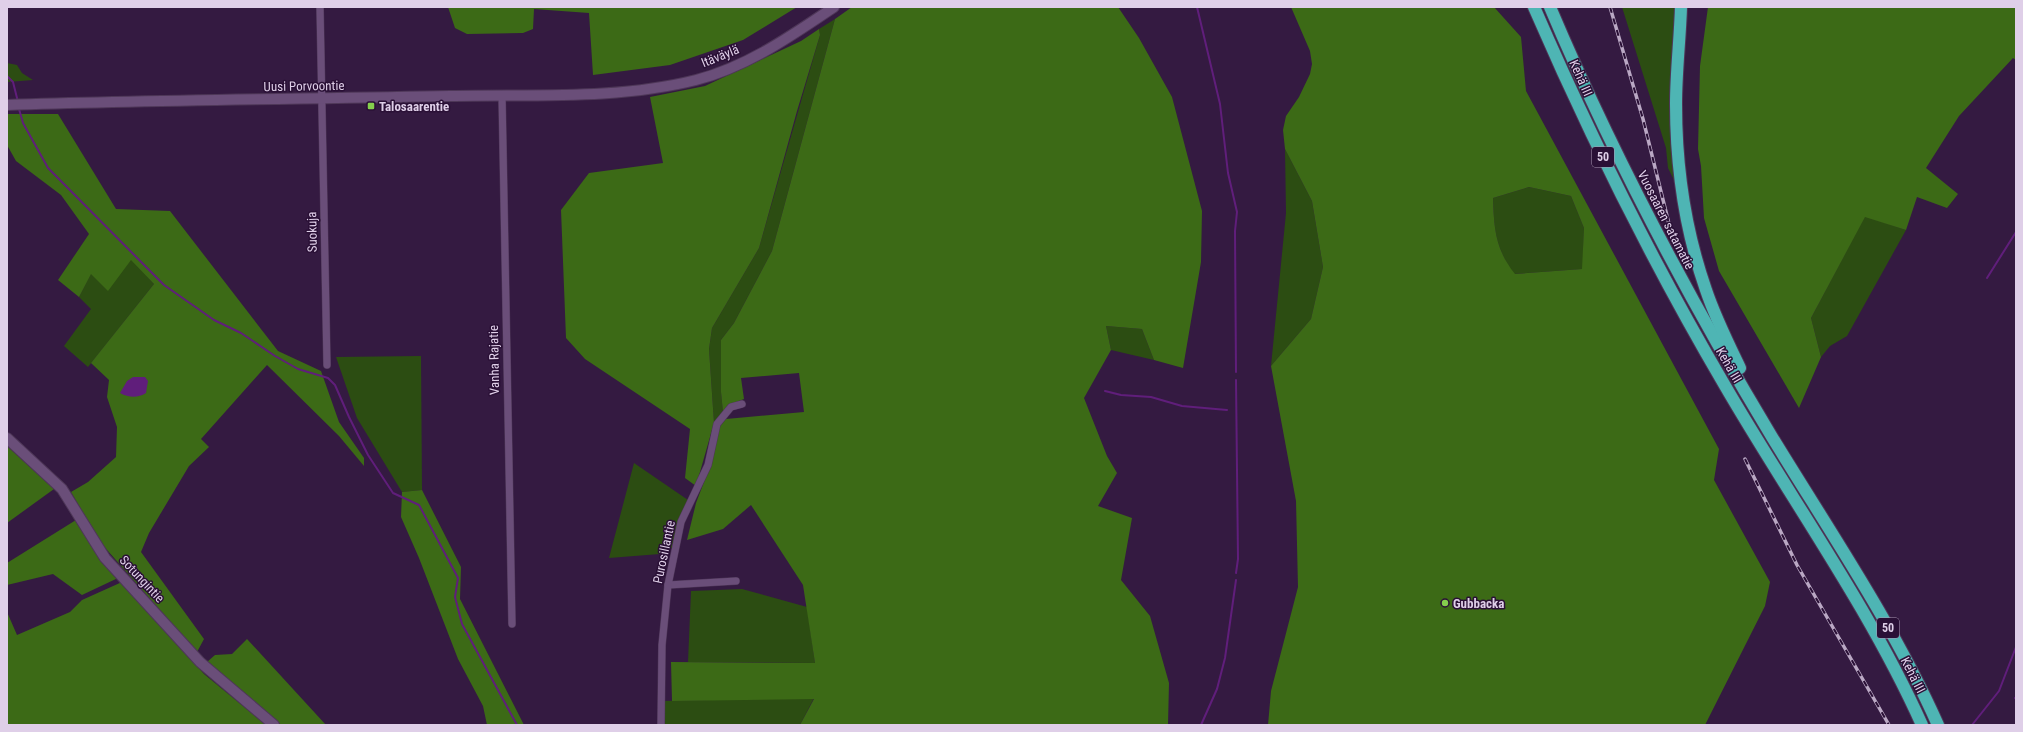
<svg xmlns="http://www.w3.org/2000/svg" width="2023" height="732" viewBox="0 0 2023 732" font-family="'Roboto Condensed',sans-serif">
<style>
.green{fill:#2c4d12}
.forest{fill:#3c6a16;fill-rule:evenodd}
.water{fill:#601e7b}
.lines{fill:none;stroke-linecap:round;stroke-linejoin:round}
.stream{stroke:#601e7b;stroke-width:2}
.street-casing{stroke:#4e3758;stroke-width:8}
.secondary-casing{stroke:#4e3758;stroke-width:12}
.highway-casing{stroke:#4e3758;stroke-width:14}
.street{stroke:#6a4e79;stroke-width:7}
.secondary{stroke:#6a4e79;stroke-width:10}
.highway{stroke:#4eb5b4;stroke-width:12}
.rail-casing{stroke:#baa8c4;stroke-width:3.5}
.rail{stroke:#2a1036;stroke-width:2;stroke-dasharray:6;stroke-linecap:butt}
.poi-dot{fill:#85cf4d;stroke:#2a1036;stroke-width:1.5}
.labels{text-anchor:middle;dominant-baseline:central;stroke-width:3;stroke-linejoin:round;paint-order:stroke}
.shield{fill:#2a1036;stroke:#a996b3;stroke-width:1}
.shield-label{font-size:12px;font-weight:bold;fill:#dfcfe8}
.street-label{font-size:13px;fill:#dfcfe8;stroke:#2a1036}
.poi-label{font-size:13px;font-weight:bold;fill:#dfcfe8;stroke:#2a1036;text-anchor:start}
</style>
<rect width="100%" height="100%" fill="#341a41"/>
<g class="green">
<path d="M1622,7H1675L1676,184L1668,168L1666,148Z"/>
<path d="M835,19L772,251L734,323L721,340V392L723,412L714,423L709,349L712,328L759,248L820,35L819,29Z"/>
<path d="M7,63L17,65L22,73L33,80L7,82Z"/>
<path d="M1285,149L1312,201L1323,267L1311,319L1271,366L1286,213Z"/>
<path d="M1529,187L1571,196L1584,228L1583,269L1514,274C1495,247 1494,230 1493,198Z"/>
<path d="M1865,216L1906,230L1847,336L1830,346L1821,357L1811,318Z"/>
<path d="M131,259L154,284L88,367L64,346L91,309L79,297L91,273Z"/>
<path d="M1106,326L1142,329L1154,360L1111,350Z"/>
<path d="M421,356L422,490L402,492L357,418L336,357Z"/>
<path d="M634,463L688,500L677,523L672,548L660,554L609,558Z"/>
<path d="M742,589L807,607L815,663L688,662L691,591Z"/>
<path d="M814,698L800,725H661V701Z"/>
</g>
<g class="forest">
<path d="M448,7H797L743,40L670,65L593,75L589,13L534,9L533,29L523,33L467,34L455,28Z"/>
<path d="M852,7H1118L1139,38L1172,97L1202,211L1201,262L1183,368L1154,360L1142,329L1106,326L1111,350L1084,398L1107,456L1117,473L1098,506L1132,518L1121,580L1150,616L1169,683L1168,725H800L814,699L672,701L671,662L815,663L803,585L751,505L723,529L687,540L696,503L710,466L720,426L726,419L804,412L799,373L741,378L744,399L731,404L723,412L721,392V340L734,323L772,251L835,19Z"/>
<path d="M1291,7H1494L1521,37L1526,91L1719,449L1714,480L1770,582L1765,606L1705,725H1268L1271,691L1298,587L1296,501L1271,366L1311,319L1323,267L1312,201L1285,149L1283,130L1286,116L1299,97L1310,74L1312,64L1310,51ZM1529,187L1571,196L1584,228L1582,269L1515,274C1495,249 1494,228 1493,198Z"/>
<path d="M1708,7H2016V60L2013,58L1959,116L1926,168L1958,194L1947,208L1917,197L1906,230L1865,217L1811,318L1821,357L1799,408L1719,271L1704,218L1701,166L1698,149L1700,66Z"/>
<path d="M819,29L820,35L797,111L759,248L712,328L709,349L714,423L696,486L685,478L690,429L585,359L566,338L561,210L589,173L663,163L650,97L705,86L801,41Z"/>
<path d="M7,114H58L116,209L170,211L278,351L321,371L339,422L364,458V466L339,436L267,365L201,439L209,447L189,466L149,533L141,552L204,639L197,652L100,542L71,492L88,482L116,457L117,427L107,397L109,380L91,363L154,284L131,260L108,291L91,274L79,297L58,280L89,234L61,195L16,161L7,145Z"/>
<path d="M7,446L54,489L7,523Z"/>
<path d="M422,490L461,567L460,599L524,725H487L483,706L458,659L419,558L401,517L402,492Z"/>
<path d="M76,520L91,546L118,578L82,595L53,574L7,585V563Z"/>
<path d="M122,582L204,674L266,725H7V612L17,635L70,612L82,600Z"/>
<path d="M247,639L326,725H281L216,672L207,662L215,655L232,654Z"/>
</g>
<path class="water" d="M133,377H145L148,381L146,393C138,398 129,398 120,393L127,381Z"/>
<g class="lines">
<g class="stream">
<path d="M1197,7L1220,104L1228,173L1237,212L1235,231L1236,372"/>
<path d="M7,76L13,82L18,102"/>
<path d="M19,109L23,123L48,168L164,285L214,320L241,333L275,356L298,369L328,378L335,385L349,417L368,455L393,493L419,505L458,578L455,597L462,624L517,725"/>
<path d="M1987,278L2016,232"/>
<path d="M1236,380L1238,559L1236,573"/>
<path d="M1105,391L1121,395L1151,397L1182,406L1227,410"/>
<path d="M2015,698L2016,699"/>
<path d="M1201,725L1217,689L1225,658L1236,580"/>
<path d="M1972,725L1999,691L2016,647"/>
</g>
<g class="street-casing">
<g id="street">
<path d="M320,7L327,365"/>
<path d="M502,95L512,624"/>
<path d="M668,585L736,581"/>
<path d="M661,725L662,645L668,585L681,522L708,465L717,424L731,407L742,404"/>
</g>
</g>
<g class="secondary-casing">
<g id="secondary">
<path d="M7,105C155,100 302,99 450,96C530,94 617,100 696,80C747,67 791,36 834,7"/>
<path d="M7,438L62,489L105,558L200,662L274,725"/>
</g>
</g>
<g class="highway-casing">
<g id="highway">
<path d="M1534,7C1590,136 1653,263 1724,384C1790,498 1868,605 1922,725"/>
<path d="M1550,7C1613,156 1689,299 1772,437C1830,532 1893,624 1938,725"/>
<path d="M1681,7C1680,39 1676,72 1676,104C1676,168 1685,230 1706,290C1715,317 1728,343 1740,368"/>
</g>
</g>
<use href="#street" class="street"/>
<use href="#secondary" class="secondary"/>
<use href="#highway" class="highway"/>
<g class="rail-casing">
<g id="rail">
<path d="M1610,7L1643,119L1669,224"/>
<path d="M1745,459L1797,565L1889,725"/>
</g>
</g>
<use href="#rail" class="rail"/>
</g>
<g class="poi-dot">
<rect x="367" y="102" width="8" height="8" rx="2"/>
<circle cx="1445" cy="603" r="4"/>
</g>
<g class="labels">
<g class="shield">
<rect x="1592" y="147" width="22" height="20" rx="3"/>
<rect x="1877" y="618" width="22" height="20" rx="3"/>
</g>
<g class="shield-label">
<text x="1603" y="157">50</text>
<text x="1888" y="628">50</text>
</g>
<g class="street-label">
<text transform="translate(720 56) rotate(-22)">Itäväylä</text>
<text transform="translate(1581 78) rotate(66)">Kehä III</text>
<text transform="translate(304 86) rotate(-1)">Uusi Porvoontie</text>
<text transform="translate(1666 220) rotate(63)">Vuosaaren satamatie</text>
<text transform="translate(312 232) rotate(-91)">Suokuja</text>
<text transform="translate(494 360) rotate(-91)">Vanha Rajatie</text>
<text transform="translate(1729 365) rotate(60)">Kehä III</text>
<text transform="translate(664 552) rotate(-78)">Purosillantie</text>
<text transform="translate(142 579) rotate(47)">Sotungintie</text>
<text transform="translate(1913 675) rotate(63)">Kehä III</text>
</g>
<g class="poi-label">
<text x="379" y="106">Talosaarentie</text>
<text x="1453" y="603">Gubbacka</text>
</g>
</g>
<rect width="2023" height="732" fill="none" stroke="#dfcfe8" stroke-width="16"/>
</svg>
